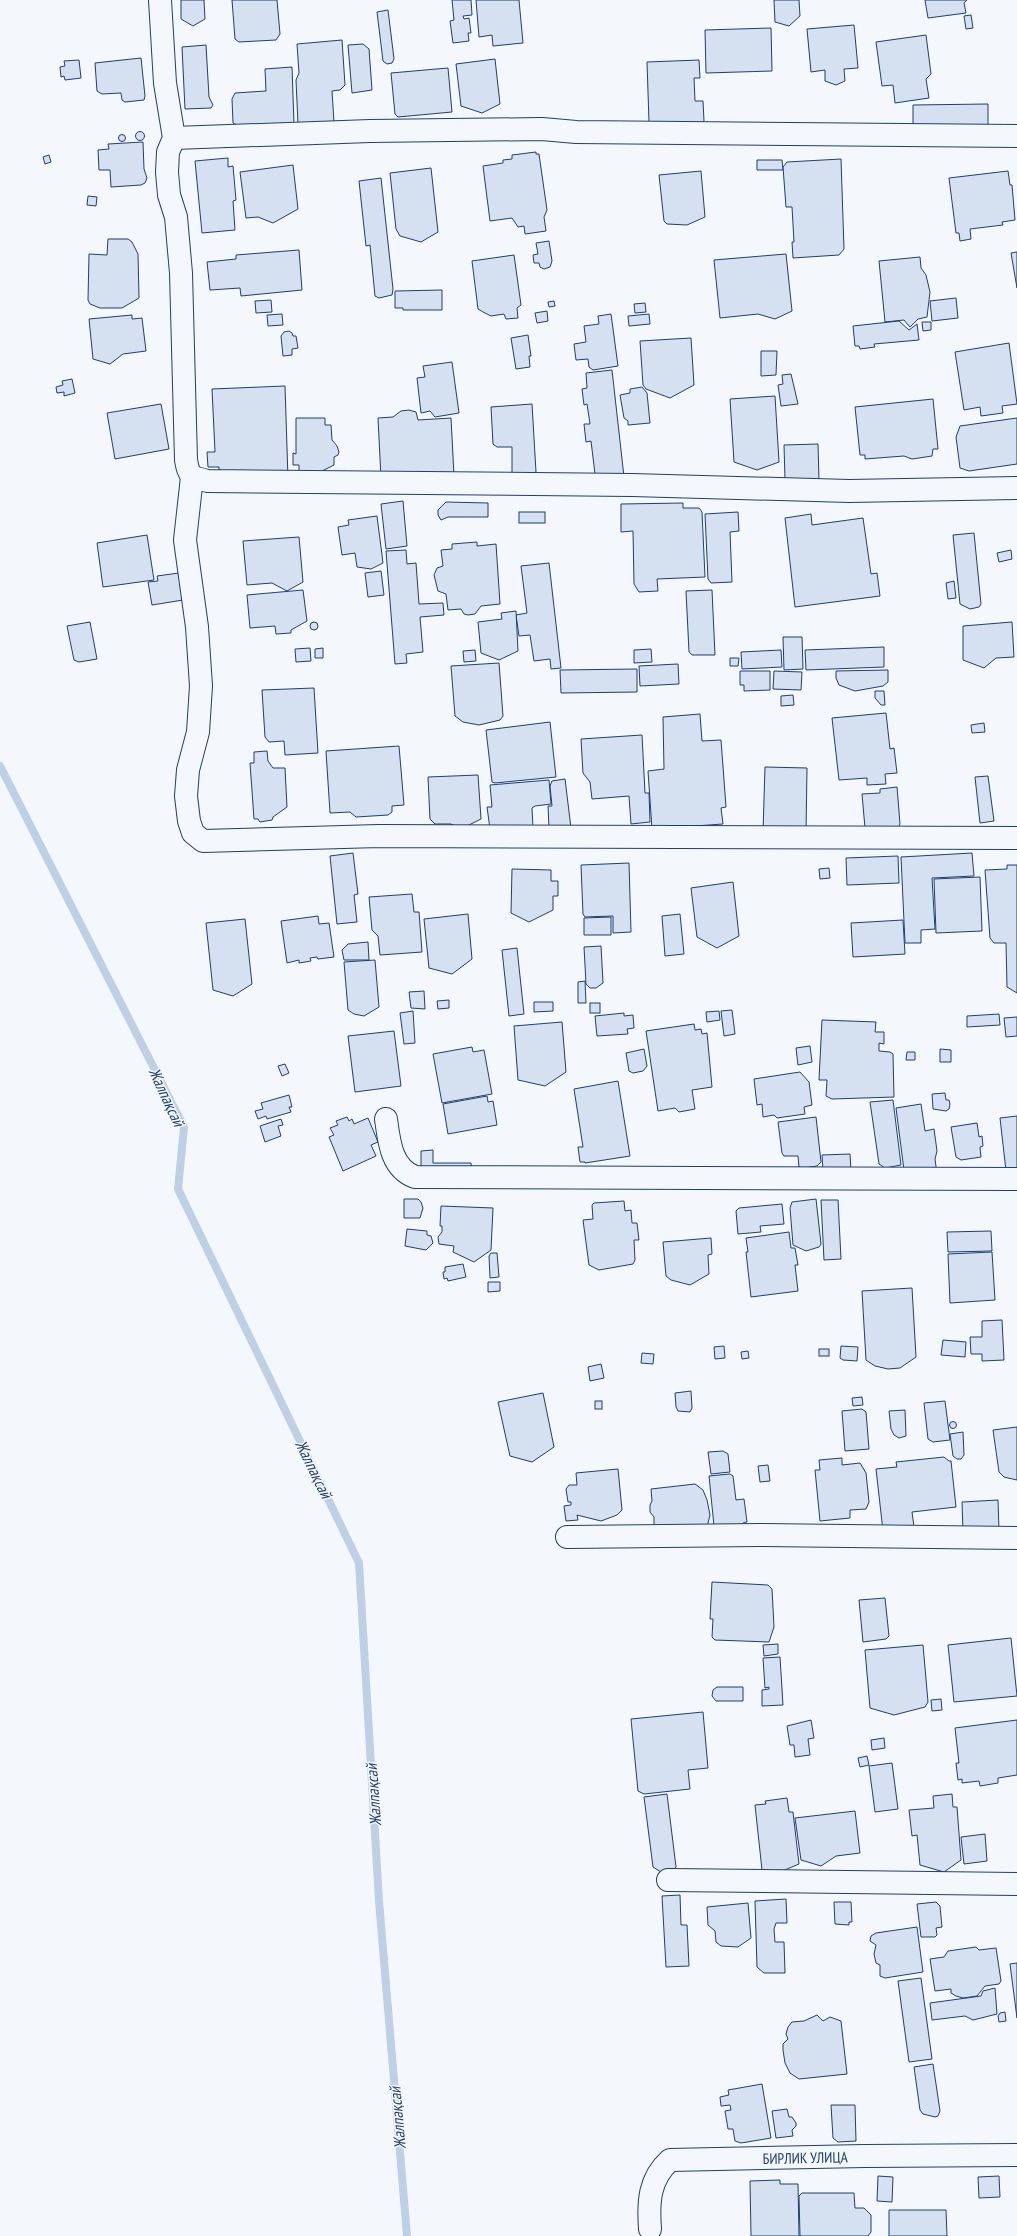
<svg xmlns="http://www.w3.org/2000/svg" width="1017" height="2236" viewBox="0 0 1017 2236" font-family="'PT Sans Narrow',sans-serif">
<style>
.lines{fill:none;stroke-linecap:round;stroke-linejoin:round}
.stream{stroke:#bed0e5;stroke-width:8}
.building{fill:#d5e0f0;stroke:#1d3f73}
.minor-casing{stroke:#1d3f73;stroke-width:24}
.minor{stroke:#f4f7fb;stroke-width:22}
.labels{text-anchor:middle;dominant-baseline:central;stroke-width:3;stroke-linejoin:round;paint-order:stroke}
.street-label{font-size:15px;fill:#1d3f73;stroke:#f4f7fb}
.water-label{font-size:16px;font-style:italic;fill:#1d3f73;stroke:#f4f7fb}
</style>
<rect width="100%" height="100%" fill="#f4f7fb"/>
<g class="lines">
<path class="stream" d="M0,766L184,1127L178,1189L359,1563L379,1901L407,2236"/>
</g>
<g class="building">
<path d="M181,0H204L205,19L193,26L181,19Z"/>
<path d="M232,0H277L280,34L276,40L239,42L235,39Z"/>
<path d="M452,0H471L472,15L463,16L464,19L469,18L471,33H468L469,41L453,43L450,21L454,20Z"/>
<path d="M476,0H519L523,43L493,46L492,35L479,37Z"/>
<path d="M774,0H799L800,16L789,26L775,22Z"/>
<path d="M925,0H967L964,3L966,13L928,18Z"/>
<path d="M388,10L394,59L392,63L387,64L383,61L377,12Z"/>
<path d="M971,15L973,28L966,29L964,16Z"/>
<path d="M854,25L858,68L844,69L845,81L836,85L825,81V70L811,72L807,29Z"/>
<path d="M771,28L772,71L706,73L705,30Z"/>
<path d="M926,35L931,74L926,79L929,98L895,103L893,85L882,86L876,42Z"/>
<path d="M342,40L345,85L340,90L332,91L334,122L298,124L296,80L299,73L297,44Z"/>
<path d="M363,44L369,49L372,90L352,93L348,45Z"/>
<path d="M206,45L209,97L213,105L211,108L185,109L182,47Z"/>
<path d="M141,58L145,96L144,100L125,102L122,100L121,93L102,94L97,91L95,63Z"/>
<path d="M495,59L500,104L482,113L461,106L456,64Z"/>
<path d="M79,60L81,78L65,80L64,76L61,77L60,67L65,66L64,61Z"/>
<path d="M699,60L700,78H694L695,101H703L704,121L700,125L649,122L647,62Z"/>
<path d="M292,67L294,124L239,126L233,123L232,99L235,93L266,91L265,69Z"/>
<path d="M448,68L452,112L398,117L395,114L391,73Z"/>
<path d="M988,104V125L913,126V105Z"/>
<circle cx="140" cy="136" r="4.5"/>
<circle cx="122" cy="138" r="3.5"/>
<path d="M143,142L144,169L147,178L145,183L141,185L111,187L110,170H99L98,150L109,149L108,144Z"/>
<path d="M536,152V154H539L547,210L544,217L546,231L525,234L524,226L518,227L512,218L490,221L483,166L503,163V160L512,159V155Z"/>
<path d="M49,155L51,162L45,164L43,157Z"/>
<path d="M228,158V167L233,166L236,200L233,201L235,230L202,233L195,161Z"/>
<path d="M841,159L844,249L839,255L793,258L792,242H794L792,207H786L783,167L787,162Z"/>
<path d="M757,160H782L783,170H757Z"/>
<path d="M293,165L298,209L273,223L258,217L246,218L240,172Z"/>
<path d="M431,168L438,232L421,242L400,236L396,229L390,173Z"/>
<path d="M701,171L705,217L687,225L667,224L664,221L659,175Z"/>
<path d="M1008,171L1010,185H1012L1015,220L1002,222L1003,225L970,229L971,239L960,241L959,233H956L949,178Z"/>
<path d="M381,178L393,289L392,295L379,298L375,296L370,245L366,246L359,181Z"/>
<path d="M88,196L97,197L96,206L87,205Z"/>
<path d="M108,239H128L132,242L138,254L139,298L122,308H100L90,304L88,300L89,254L107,255Z"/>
<path d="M549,241L552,261L550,267L544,269L540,267L539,263H534L533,255L538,254L536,243Z"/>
<path d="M299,250L302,290L241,296L240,288L210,290L207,262L236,259V255Z"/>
<path d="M1017,252V288L1011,253Z"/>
<path d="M786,254L792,311L775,319L758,314L720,318L714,260Z"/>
<path d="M514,255L521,305L517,308L518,318L506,319L504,314L491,316L483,312L478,309L472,261Z"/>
<path d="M920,257L921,268L926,275L930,292L927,317L918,319L910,327L904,320L885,322L879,261Z"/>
<path d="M442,290V310H403V308H395V291Z"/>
<path d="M956,298L958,318L932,321L930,301Z"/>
<path d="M271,300L272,312L256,313L255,301Z"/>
<path d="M554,301L555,306L549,307L548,302Z"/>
<path d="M645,303L646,312L635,313L634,304Z"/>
<path d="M547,311L548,321L537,323L535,313Z"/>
<path d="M282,314L283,325L268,326L267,315Z"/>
<path d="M611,314L618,366L593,370L589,367L588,359L576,360L574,344L586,342L584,326L599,324L598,316Z"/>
<path d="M649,314L650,324L629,326L628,316Z"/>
<path d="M132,315V319L142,318L146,351L123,354L110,364L93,359L89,319Z"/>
<path d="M899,321L909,330L917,324L919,340L874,344L875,347L860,349L859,346H855L853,326Z"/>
<path d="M922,322H931V330L923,331Z"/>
<path d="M289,331L292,333L293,336H296L298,348L292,349V355L283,356L281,336L284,332Z"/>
<path d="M528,335L531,356H529L530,367L516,369L511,338Z"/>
<path d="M691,338L694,385L670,398L646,389L643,385L640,341Z"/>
<path d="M1009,343L1017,404L1002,406L1003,413L981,416L980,407L964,410L955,352Z"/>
<path d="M761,351H777L776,375L761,376Z"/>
<path d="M452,362L459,413L435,417L430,411L421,413L417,378L425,377L423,366Z"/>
<path d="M612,370L624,477L595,474L591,441L586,442L584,424H590L587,404L584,405L582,389L587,388L586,373Z"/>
<path d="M791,374L798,404L781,406L778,385L783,384L782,375Z"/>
<path d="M72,379L75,393L64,396V392L57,393L56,387L63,385L62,381Z"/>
<path d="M285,386L288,479L219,475V467H208L207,452H215L212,389Z"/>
<path d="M642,387L647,393L650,423L628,425V421L624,418L620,395L630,393V389Z"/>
<path d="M775,396L779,462L757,470L734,462L730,399Z"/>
<path d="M933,399L938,449H933L932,456L912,459L904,456L865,459V455H860L855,407Z"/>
<path d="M161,404L169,449L115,459L107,413Z"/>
<path d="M532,404L536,472L519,479L512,475V447H497L493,444L491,407Z"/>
<path d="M409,410L416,412L418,420L451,418L454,476L381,478L378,418L393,417L401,411Z"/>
<path d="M296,418H325V425H331L332,440L337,446L339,452L338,455L334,457V465L318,473L299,474V465H293V453L296,454Z"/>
<path d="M1017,418V464L969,471L960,468L956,437L960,426Z"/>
<path d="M818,444L819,480H785L784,445Z"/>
<path d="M403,501L407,546L386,549L381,504Z"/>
<path d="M446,502L488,503V517H448L441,520L438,515V510Z"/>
<path d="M683,503V508H699L702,512L705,577L657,579L658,591L639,592L634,584L633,531L621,532V504Z"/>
<rect x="519" y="512" width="26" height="11"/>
<path d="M738,512L739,531L730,532L732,582L711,583L708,579L705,514Z"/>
<path d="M811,514L812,525L863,518L871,574L877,573L880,596L795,607L785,518Z"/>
<path d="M377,516L383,563L371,569L357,567L355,553L342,555L338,527L349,525L348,520Z"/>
<path d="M974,533L981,604L979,607L970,609L960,604L953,535Z"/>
<path d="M147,535L154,580L103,587L97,543Z"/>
<path d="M299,537L303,582L287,591L272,583L247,585L243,541Z"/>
<path d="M477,542V546L496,544L500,604L481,606L475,614L468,615L464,614L461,609L448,610L446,594L438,591L434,575L437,568L443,566L441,550L452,549V544Z"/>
<path d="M406,550L407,564L416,563L419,604L443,603L444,615L420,617L423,652L406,654L407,663L395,664L386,551Z"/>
<path d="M1011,550L1012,559L999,562L997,553Z"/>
<path d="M549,563L561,668L551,669L550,659L534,661L530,635L519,636L516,615L527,613L521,566Z"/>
<path d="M381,571L384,595L368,597L365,573Z"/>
<path d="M179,573L183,600L152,605L148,582L158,581L157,576Z"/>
<path d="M954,581L956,598L948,599L946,583Z"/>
<path d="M303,590L307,621L291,630V633L276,634L275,626L250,628L247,595Z"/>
<path d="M712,590L715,655H692L689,652L686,591Z"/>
<path d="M516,611L518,651L499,660L481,653L478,622L502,619L501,613Z"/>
<path d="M90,622L97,659L79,662L74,660L67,626Z"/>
<path d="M1012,622L1014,657L996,658L984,668L963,660V626Z"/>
<circle cx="314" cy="626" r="4"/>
<path d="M783,637H802L803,669L784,670Z"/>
<path d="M884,647V667L806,670L805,650Z"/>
<path d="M310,648L311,661L296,662L295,649Z"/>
<path d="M323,648V658H315V649Z"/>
<path d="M651,649L652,662L634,663V650Z"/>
<path d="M475,650L476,661L464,662L463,651Z"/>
<path d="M781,650L782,667L742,669L741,652Z"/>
<path d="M730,658H739L738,666H730Z"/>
<path d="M499,663L503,716L500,720L479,725L463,722L455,716L451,666Z"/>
<path d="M678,664L679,684L640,686L639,666Z"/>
<path d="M637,669V692L561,693L560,670Z"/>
<path d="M888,670V682L883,686L855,691L839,685L836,678V671Z"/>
<path d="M740,671H770V690L744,691V685H740Z"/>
<path d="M774,671L802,672L801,690L773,689Z"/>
<path d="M314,688L318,753L285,755L284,741L269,742L265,737L262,690Z"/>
<path d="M875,691H884L885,705H881L875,698Z"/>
<path d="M793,695L794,705L781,706V696Z"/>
<path d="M886,713L890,749L894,748L897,773L885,774L886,784L867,785V778L839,780L832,718Z"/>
<path d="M700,714L702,741L721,740L726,807L721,808L723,824L652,829L648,771L664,769L663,717Z"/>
<path d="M550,722L556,777L495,783L492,782L486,730Z"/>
<path d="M984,723L985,732L972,733L971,725Z"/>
<path d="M642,735L645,793H649L650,822L631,824L629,796L592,799L590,782L583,773L581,739Z"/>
<path d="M399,746L404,805L392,806V812L388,815L356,817L350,812L330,813L326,751Z"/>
<path d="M267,751L268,761L273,768H285L287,807L273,817L272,820L260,822L258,819H254L250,763H254V752Z"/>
<path d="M765,767L807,768L806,833L763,832Z"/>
<path d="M478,775L481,819L461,829L451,824H435L430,819L428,777Z"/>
<path d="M988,776L994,821L980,823L975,777Z"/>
<path d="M565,779L571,828H549L548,806H552L550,786L552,781Z"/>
<path d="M549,780L551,804L535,806L532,808L533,827L490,829L487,807H492L490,785Z"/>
<path d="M897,787L900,824L897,831L865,828L862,794L880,793V789Z"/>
<path d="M353,853L358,894L354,895L357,922L337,924L330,856Z"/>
<path d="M972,853L974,876L932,878L935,929L921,930V943H905L901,857Z"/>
<path d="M898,856L899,883L847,885L846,858Z"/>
<path d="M629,863L631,932L613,933V916L585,917L583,914L581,865Z"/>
<path d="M1007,865H1017V993L1007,987L1006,943H994L990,938L985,870L1007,869Z"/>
<path d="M829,868L830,878L820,879L819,869Z"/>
<path d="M512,869L551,870V881H558V896H553V910L529,922L511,913Z"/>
<path d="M980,877L982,931L936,933L934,879Z"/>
<path d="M733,882L739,936L717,948L697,937L691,888Z"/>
<path d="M412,894L414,912H419L422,952L380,955L378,936L372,930L369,897Z"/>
<path d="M468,914L472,959L452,974L429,968L424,919Z"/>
<path d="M680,914L684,954L665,956L662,916Z"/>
<path d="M318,916L319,924L329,923L334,957L318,959L317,957L310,958L311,961L299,963V960L287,963L281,921Z"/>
<path d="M611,917V935H584V918Z"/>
<path d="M245,919L252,984L233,996L213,990L206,923Z"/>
<path d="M903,920L905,954L853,957L851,923Z"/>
<path d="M368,942L369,960H344L342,950L348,944Z"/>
<path d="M601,946L603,983L596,988H590L586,984L584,947Z"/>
<path d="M517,948L524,1014L509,1016L502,950Z"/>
<path d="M375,960L379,1007L364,1016L354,1014L348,1010L344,962Z"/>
<path d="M585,981L586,1003H578V982Z"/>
<path d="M424,991L425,1009L411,1008L409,992Z"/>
<path d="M449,1000V1008L438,1009L437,1001Z"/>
<path d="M534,1002H553V1011L534,1012Z"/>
<rect x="590" y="1003" width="10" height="10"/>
<path d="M732,1010L735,1034L724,1036L721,1011Z"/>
<path d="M413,1011L415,1043L404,1044L400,1013Z"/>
<path d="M719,1011L720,1020L707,1022L706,1012Z"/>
<path d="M624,1013V1016L633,1015L634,1028L627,1029L628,1034L597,1036L595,1016Z"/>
<path d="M999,1014L1000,1025L967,1027V1016Z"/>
<path d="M1017,1017V1036L1006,1037L1004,1018Z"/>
<path d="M822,1020L876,1022L875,1032H884V1044L879,1043V1051L890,1052L893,1054L894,1097L832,1099L826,1096L827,1080H819Z"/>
<path d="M562,1022L566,1072L545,1086L518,1080L514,1026Z"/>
<path d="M694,1024L695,1030L701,1029L702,1034L707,1033L712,1087L692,1090L695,1109L679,1112L675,1108L658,1111L646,1031Z"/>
<path d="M394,1031L401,1086L355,1092L348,1036Z"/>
<path d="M810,1046L812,1062L798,1065L796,1048Z"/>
<path d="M472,1047L473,1052L484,1050L492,1094L442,1103L433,1054Z"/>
<path d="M644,1049L647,1066L643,1071L633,1073L629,1071L626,1053Z"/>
<path d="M940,1049L951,1050V1062H940Z"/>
<path d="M907,1052H915V1060H906Z"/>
<path d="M285,1064L289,1073L282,1076L278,1066Z"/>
<path d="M800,1072L809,1082L812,1105L804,1107L805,1114L777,1118L774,1115L763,1117L762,1104L757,1105L754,1079Z"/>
<path d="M618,1081L630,1156L585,1163V1162H580L578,1147H583L574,1089Z"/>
<path d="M945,1093L946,1100H949L950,1104L949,1109L946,1111L933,1109L932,1094Z"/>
<path d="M289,1095L292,1107H289L291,1112L267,1119L266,1116L258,1119L255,1111L263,1109L261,1103Z"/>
<path d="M487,1096L488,1102L493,1101L497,1125L448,1134L443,1104Z"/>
<path d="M893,1100L901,1165L885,1168L879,1164L870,1102Z"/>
<path d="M921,1104L925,1131L934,1129L937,1151L935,1159L937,1174L905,1178L896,1108Z"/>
<path d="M1017,1116V1170L1006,1171L1000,1118Z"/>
<path d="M347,1117L349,1121L352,1119L354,1124L368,1118L378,1142L371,1145L376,1156L343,1171L329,1137L334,1135L330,1128L338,1125L336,1121Z"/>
<path d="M816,1117L821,1162L817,1166L804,1168L799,1167L798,1156H784L782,1153L778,1122Z"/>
<path d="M281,1119L283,1125L278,1126L281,1136L265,1142L260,1126Z"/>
<path d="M977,1123L979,1137L982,1136L983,1146L980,1147L981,1157L961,1160L956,1157L951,1127Z"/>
<path d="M433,1150V1163H471L472,1172L421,1171V1151Z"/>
<path d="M850,1154L851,1171L823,1170L822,1155Z"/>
<path d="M404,1199H418L421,1202L423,1208L420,1218H404Z"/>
<path d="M816,1199L821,1244L819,1247L806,1251L793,1245L790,1208L792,1202Z"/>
<path d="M821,1200H838L841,1259L824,1260Z"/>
<path d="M624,1201L625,1211L631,1210L632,1223H637L639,1240H634L635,1260L633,1264L599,1270L589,1265L583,1220L593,1219L592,1205L594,1203Z"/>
<path d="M782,1204L784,1224L760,1226L761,1232L738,1234L736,1211L739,1208Z"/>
<path d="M441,1206L493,1208L491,1250L474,1262L453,1252L454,1246L439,1244L438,1237L442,1232V1226H440Z"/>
<path d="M407,1229L427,1231V1235L431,1236L433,1243L426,1250L405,1246Z"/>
<path d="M991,1231L992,1251L948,1252L947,1232Z"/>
<path d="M789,1232L791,1248H795L798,1265H795L798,1291L751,1297L746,1252H748L746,1238Z"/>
<path d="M711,1238L712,1254L708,1255L709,1274L690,1285L671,1280L666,1276L663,1242Z"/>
<path d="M992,1252L995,1300L950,1303L948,1254Z"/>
<path d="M491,1253H497L499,1277L490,1278L489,1256Z"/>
<path d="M463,1264L466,1277L448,1281L447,1278L444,1279L443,1272H445V1267Z"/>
<path d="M488,1282H500V1291L488,1292Z"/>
<path d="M912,1288L916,1357L900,1368L888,1369L875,1366L866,1360L862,1291Z"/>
<path d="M1002,1320L1004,1360L982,1361V1354H971L970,1337H982V1321Z"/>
<path d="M943,1340L966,1342L965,1357L941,1355Z"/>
<path d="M724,1346L725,1358L715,1359L714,1347Z"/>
<path d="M841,1346L858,1347L857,1361L843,1360L840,1358Z"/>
<rect x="819" y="1349" width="10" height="7"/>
<path d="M748,1351L749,1358L742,1359L741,1352Z"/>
<path d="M642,1353L654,1354L653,1364L641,1363Z"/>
<path d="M601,1364L604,1378L590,1381L588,1367Z"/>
<path d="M691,1391L692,1408L690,1412L678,1411L676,1407L675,1393Z"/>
<path d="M543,1393L554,1447L532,1462L510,1456L498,1402Z"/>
<path d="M862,1397L863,1405L853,1406L852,1398Z"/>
<rect x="595" y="1401" width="7" height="8"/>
<path d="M945,1401L950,1440L933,1442L928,1439L924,1403Z"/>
<path d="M862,1409L866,1412L869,1449L845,1451L842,1411Z"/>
<path d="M905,1410L906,1436L899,1438L894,1435L891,1429L889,1411Z"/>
<circle cx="953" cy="1425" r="3.5"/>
<path d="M1017,1427V1480L1004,1477L999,1472L993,1430Z"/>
<path d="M963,1432L964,1455L961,1459H957L953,1456L950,1434Z"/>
<path d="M723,1451L728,1454L730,1472L711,1474L708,1452Z"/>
<path d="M944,1457L949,1461H951L956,1507L912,1512L914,1527L883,1531L876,1469L897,1467L896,1462Z"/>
<path d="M842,1458V1465L860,1463L866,1473L869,1502L866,1509L850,1510V1518L820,1521L815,1470H820L819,1460Z"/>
<path d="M768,1465L770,1481L760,1482L758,1466Z"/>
<path d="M618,1469L622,1510L617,1515L601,1521L577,1515L578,1520L566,1521L564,1506L571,1505V1502H568L566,1489L569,1485H577L576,1473Z"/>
<path d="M730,1474L733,1476L736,1500L744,1499L747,1522L743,1523L740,1529L714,1526L709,1476Z"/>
<path d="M695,1484L703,1490L707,1500L710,1515L707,1527L654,1530V1517L650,1512V1505L652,1501L651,1489Z"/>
<path d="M998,1500L999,1530L963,1532L962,1502Z"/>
<path d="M712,1582L768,1585L772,1589L774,1627L769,1642L715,1640L712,1637L713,1619H710Z"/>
<path d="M885,1598L889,1636L886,1639L863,1642L859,1600Z"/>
<path d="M1011,1638L1017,1696L954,1702L948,1645Z"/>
<path d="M778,1644V1654L764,1656L763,1645Z"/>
<path d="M923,1645L928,1702L925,1707L894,1715L870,1708L865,1650Z"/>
<path d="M780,1657L783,1705L762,1706V1690L769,1689V1687L765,1688L763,1658Z"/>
<path d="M717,1687H743V1701H716L712,1696L713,1690Z"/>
<path d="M941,1699L942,1710L932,1711L931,1700Z"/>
<path d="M703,1712L708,1768L688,1770L690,1789L644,1794L638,1791L631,1719Z"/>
<path d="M811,1720L814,1738L808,1739L810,1755L795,1757L794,1745H790L787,1726Z"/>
<path d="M1017,1720V1775L998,1778V1783L980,1786L979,1781L962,1783V1779L958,1780L956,1763H959L955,1728Z"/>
<path d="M884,1738L885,1748L872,1750L871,1740Z"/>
<path d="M867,1756L869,1765L860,1767L858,1758Z"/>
<path d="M892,1763L898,1809L875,1812L869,1766Z"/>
<path d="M667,1794L676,1867L673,1871L661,1872L653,1867L644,1797Z"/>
<path d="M952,1794L953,1807H957L961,1860L944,1872L920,1865L917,1835L912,1836L909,1810L934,1808L933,1796Z"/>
<path d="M787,1798L789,1812H793L799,1864L780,1872L762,1870L755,1805L766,1804L765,1801Z"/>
<path d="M855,1811L860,1853L836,1856L821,1866L801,1860L795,1818Z"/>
<path d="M985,1834L987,1861L964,1864L961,1837Z"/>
<path d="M680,1895L681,1925H687L689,1966L666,1967L662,1896Z"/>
<path d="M786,1899L787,1923H776L774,1929L775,1942H784L785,1973H764L757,1967L755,1901Z"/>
<path d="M834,1902H851L852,1922H849V1925L835,1924Z"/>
<path d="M936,1902L940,1906L942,1927L936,1928L937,1935L935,1937H921L917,1904Z"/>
<path d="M748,1903L751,1938L738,1947L721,1946L716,1942L715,1931L708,1925L707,1907Z"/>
<path d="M917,1927L923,1972L885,1978L880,1976V1965L876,1963L874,1954L876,1945L870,1941L871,1936L876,1933Z"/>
<path d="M976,1947L979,1950L996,1948L1001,1981L999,1984L985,1986L977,1996L963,1998L956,1996L951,1993V1989L935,1991L930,1959L944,1957L948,1951Z"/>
<path d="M1017,1963V2018L1010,1964Z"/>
<path d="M921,1978L932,2059L909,2062L898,1981Z"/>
<path d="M995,1988L997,2014L973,2020L965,2016L932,2020L930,2003L981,1996L983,1991Z"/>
<path d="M1005,2012L1006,2021L999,2022L998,2016L1000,2013Z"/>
<path d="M817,2015L823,2021L830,2017L841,2021L847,2074L799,2079L790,2073L785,2063L783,2050V2044L788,2039L786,2034L788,2027L792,2022L804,2021Z"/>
<path d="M933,2064L940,2111L938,2116L935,2117L923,2114L920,2110L914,2067Z"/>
<path d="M762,2084L771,2138L741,2143L735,2141L733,2129H728L725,2111L731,2110L730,2105L721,2106L720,2097L729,2095L728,2090Z"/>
<path d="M831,2105H855L856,2141L838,2142L833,2138Z"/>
<path d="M787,2109L789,2117H792L796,2123V2126L792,2130L793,2136L776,2138L772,2111Z"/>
<path d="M878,2176L893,2177L892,2202L877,2201Z"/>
<path d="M999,2176L1000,2197L979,2198L978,2177Z"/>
<path d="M780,2180V2184H798L799,2236H751L750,2181Z"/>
<path d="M802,2193H854L855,2208H864L871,2215V2232L868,2236H800L799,2196Z"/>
<path d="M889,2210H946L947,2236H889Z"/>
</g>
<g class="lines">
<g class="minor-casing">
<g id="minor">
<path d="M160,0L165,83L174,138L168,152L167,172L169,195L176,217L181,273L186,460C189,477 191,477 208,481L632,485L849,491L1017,488"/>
<path d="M174,138L370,131L542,129L576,132L1017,136"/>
<path d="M192,477L185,540L197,627L201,686L198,732L188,770L186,796L189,821L193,833L203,841L379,836L1017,838"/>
<path d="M386,1119C389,1141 391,1168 415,1177L1017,1179"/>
<path d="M567,1537L760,1535L1017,1538"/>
<path d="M668,1880L1017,1884"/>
<path id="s1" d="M650,2229C648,2202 649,2179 670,2160L865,2156L1017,2155"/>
</g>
</g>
<use href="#minor" class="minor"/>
</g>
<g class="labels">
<g class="street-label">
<text stroke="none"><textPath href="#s1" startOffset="210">БИРЛИК УЛИЦА</textPath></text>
</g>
<g class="water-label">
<text transform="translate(167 1097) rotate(65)">Жалпақсай</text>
<text transform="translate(314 1469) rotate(64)">Жалпақсай</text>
<text transform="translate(373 1795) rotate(-94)">Жалпақсай</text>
<text transform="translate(397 2118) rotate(-95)">Жалпақсай</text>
</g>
</g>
</svg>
